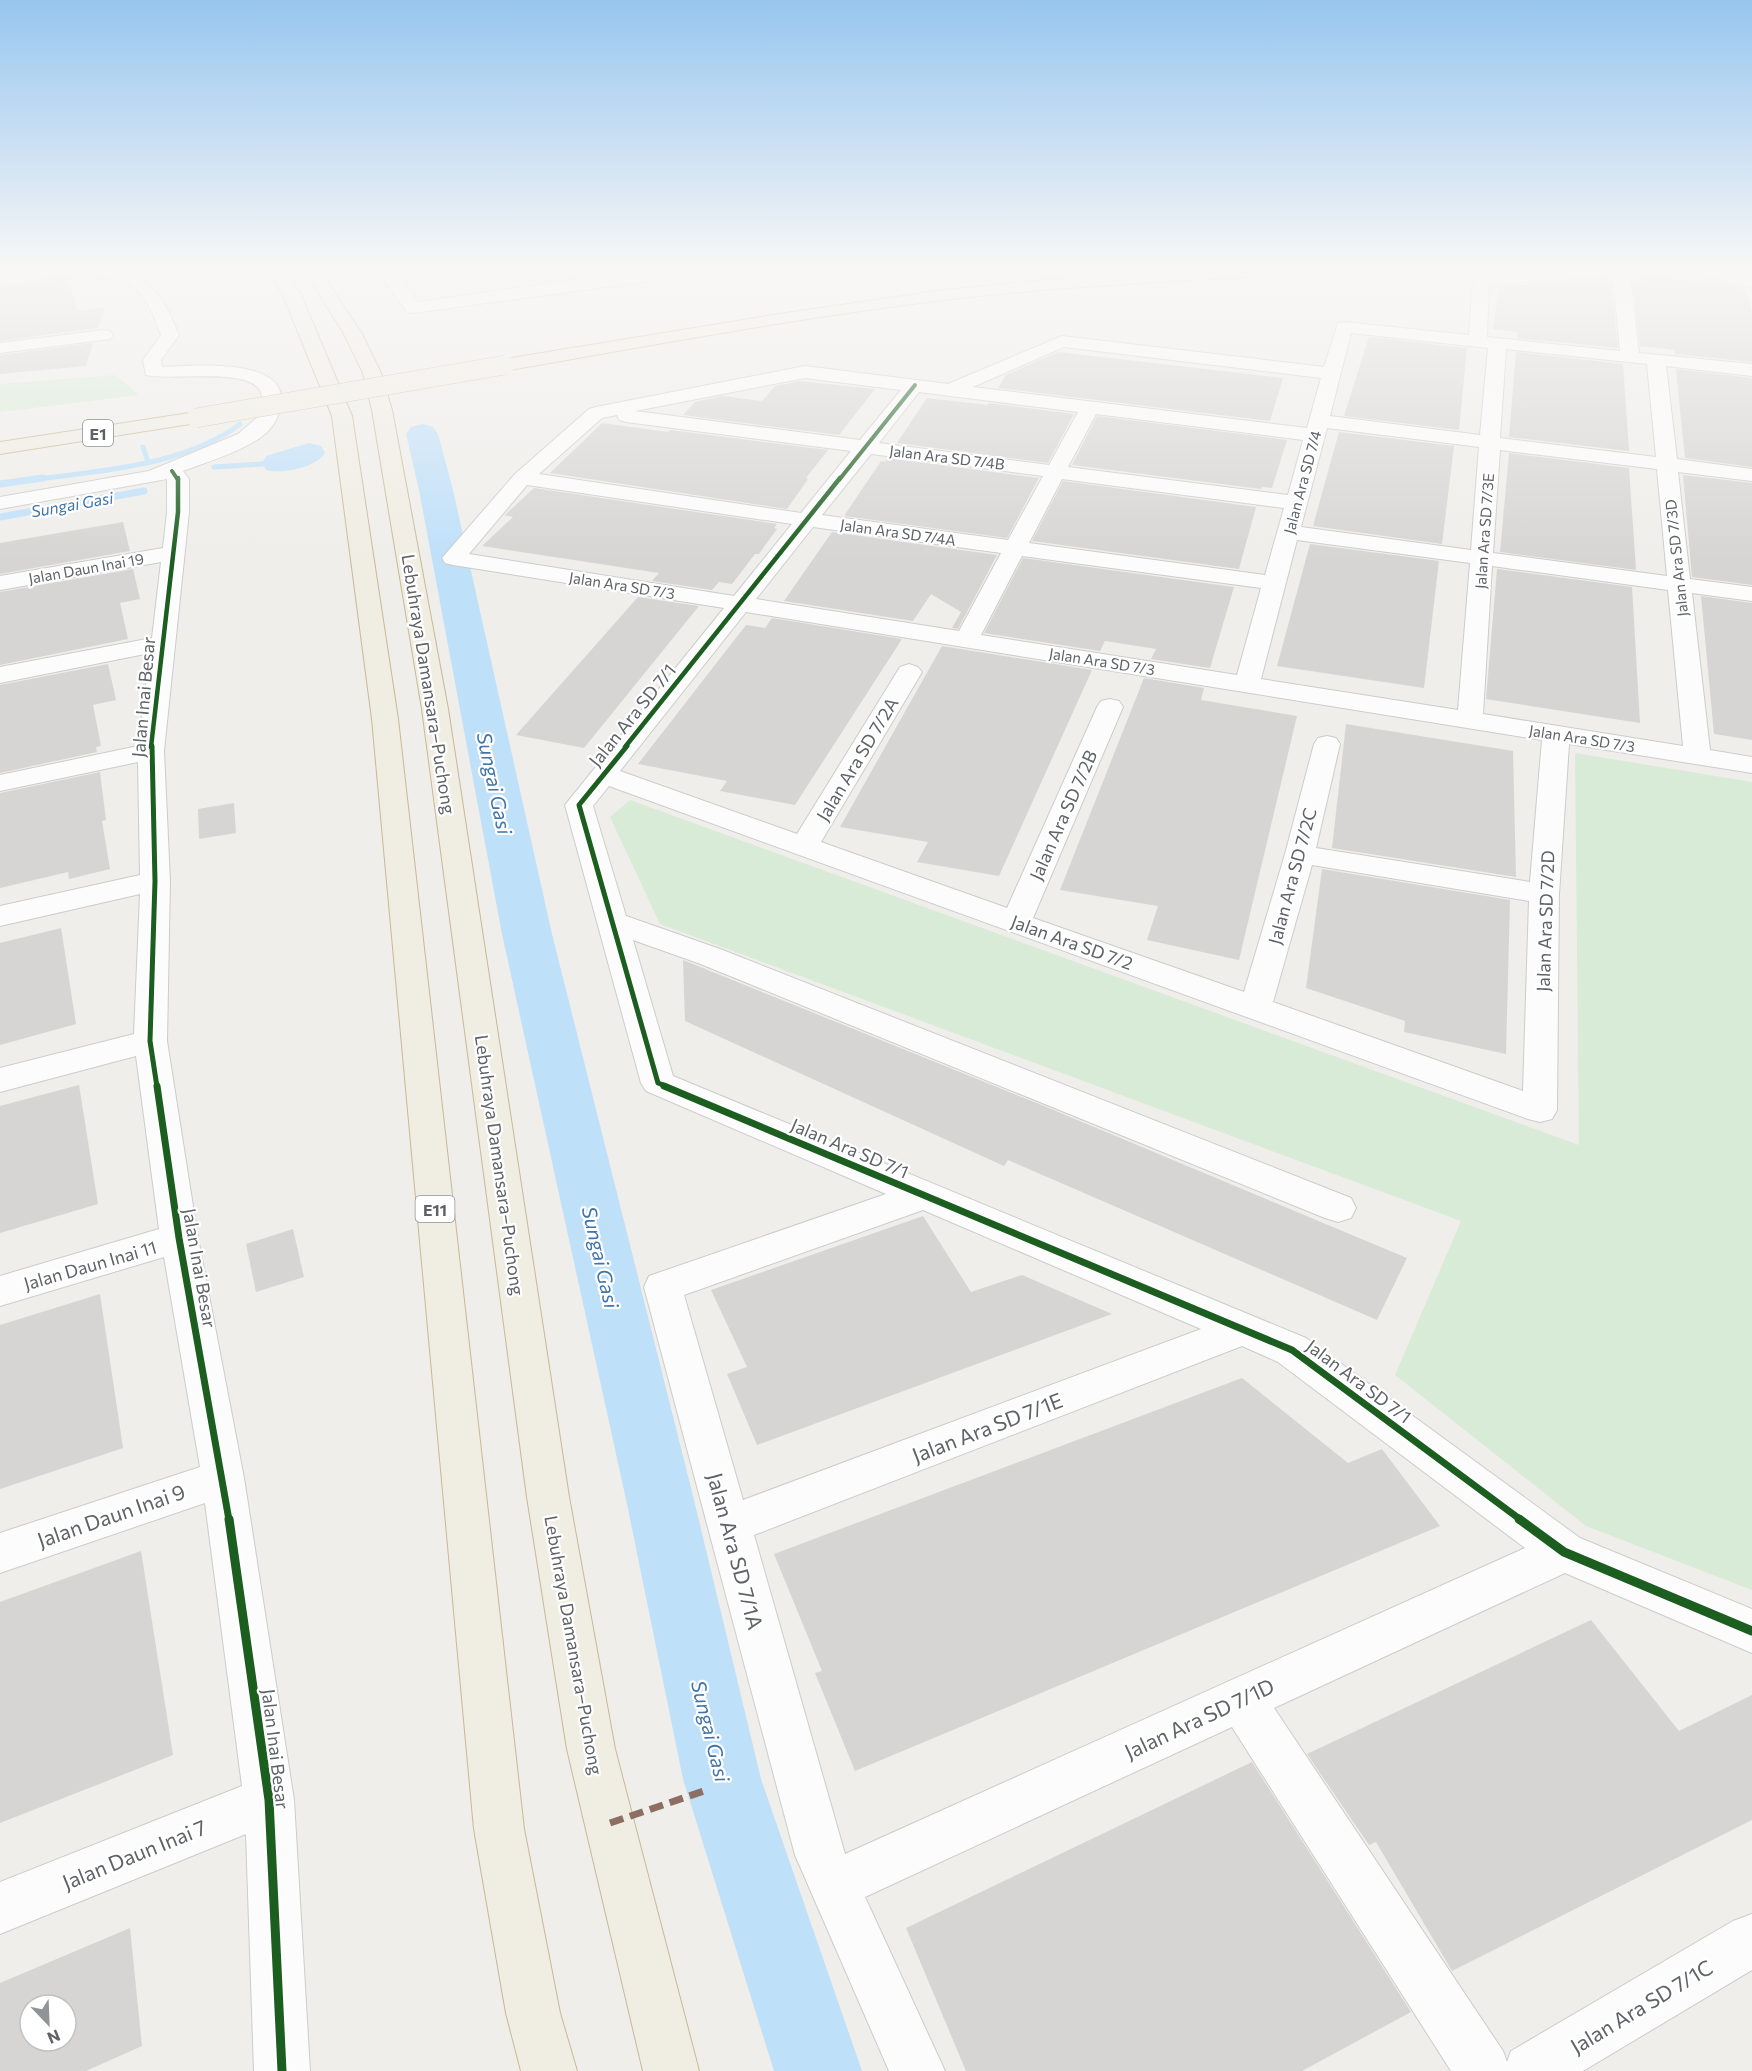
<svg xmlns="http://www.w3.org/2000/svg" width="1752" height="2071" viewBox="0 0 1752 2071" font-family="Commissioner,sans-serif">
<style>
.green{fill:#d8ebd6}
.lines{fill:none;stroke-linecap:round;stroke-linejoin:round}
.stream-far1{stroke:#bfe0f9;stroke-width:5}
.stream{stroke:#bfe0f9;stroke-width:7}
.river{fill:#bfe0f9;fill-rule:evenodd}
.building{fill:#d6d5d3;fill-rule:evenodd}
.minor-casing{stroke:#cbcccc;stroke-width:2}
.highway-casing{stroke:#c8b996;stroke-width:2}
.minor{fill:#fdfcfc;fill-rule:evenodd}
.highway{fill:#f0ede3;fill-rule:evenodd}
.highway-bridge-casing{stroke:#c8b996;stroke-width:20;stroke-linecap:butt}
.highway-bridge{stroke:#f0ede3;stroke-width:19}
.quiet{stroke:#8d6e63;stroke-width:7;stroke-dasharray:14 7;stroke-linecap:butt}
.cycleway-far4-casing{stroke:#fff;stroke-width:6}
.cycleway-far3-casing{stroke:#fff;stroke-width:8}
.cycleway-far2-casing{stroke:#fff;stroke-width:9}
.cycleway-far1-casing{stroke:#fff;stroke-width:10}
.cycleway-casing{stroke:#fff;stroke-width:13}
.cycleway-far4{stroke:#1b5e20;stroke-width:4}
.cycleway-far3{stroke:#1b5e20;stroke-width:4.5}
.cycleway-far2{stroke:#1b5e20;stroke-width:5}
.cycleway-far1{stroke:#1b5e20;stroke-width:7}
.cycleway{stroke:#1b5e20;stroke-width:9}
.labels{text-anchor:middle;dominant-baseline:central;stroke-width:4.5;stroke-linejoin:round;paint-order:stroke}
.far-street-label{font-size:15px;fill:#5f6368;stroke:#fff}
.shield{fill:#fff;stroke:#8f9295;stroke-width:1.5}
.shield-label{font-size:16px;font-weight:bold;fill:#5f6368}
.far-water-label{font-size:16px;font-style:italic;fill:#4174aa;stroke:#fff}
.street-label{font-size:18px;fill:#5f6368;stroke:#fff}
.water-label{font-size:20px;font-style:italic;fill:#4174aa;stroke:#fff}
.near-street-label{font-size:21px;fill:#5f6368;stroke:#fff}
</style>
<rect width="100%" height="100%" fill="#efeeea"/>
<g class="green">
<path d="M702,269H947L790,288H673Z"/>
<path d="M115,375L139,395L0,412V384Z"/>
<path d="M1575,753L1752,782V1590L1586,1526L1395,1375L1461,1221L660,924L610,817L630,800L1579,1145Z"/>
</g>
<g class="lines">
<g class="stream-far1">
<path d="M143,447L148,462"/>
<path d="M214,467L278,463"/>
<path d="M31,480C98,471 185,466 240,424"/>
</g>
<g class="stream">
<path d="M0,484L43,478"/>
<path d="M0,517L144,491"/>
</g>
<g class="river">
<path d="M422,424L433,427L438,434L453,490L552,934L695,1504L761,1779L862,2071H774L683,1779L627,1504L502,934L419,490L406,434L411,427Z"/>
<path d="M309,443L321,446L325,453C315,468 283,474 266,470L262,463L266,456Z"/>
</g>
</g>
<g class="building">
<path d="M1650,276L1725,284L1746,289L1752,313V362L1675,354L1674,350L1640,346L1633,284L1642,285L1641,277Z"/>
<path d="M69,278L77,311L105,307L98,328L0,341V288Z"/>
<path d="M1590,280L1611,282L1618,348L1517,338L1518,332L1493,329L1499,286Z"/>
<path d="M1369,337L1467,348L1459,430L1344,416Z"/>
<path d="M93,343L86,366L0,374V355Z"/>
<path d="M1058,352L1283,378L1270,421L998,388L1006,375Z"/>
<path d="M1516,352L1623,364L1629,451L1509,437Z"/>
<path d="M1676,369L1752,378V467L1685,458Z"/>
<path d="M800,381L875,389L839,435L683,415L695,402L722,396L762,401L775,386Z"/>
<path d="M927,398L988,405L989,403L1074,414L1048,463L897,443Z"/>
<path d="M1097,416L1265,437L1287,440L1272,488L1262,487L1261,489L1072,465Z"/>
<path d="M602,423L668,432L670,430L828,450L806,478L808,479L787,509L550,473Z"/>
<path d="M1339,432L1454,446L1442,544L1313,526Z"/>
<path d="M1509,453L1629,468L1636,570L1500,552Z"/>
<path d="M887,458L1039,478L1007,538L844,516L881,461L885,462Z"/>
<path d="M1683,475L1752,483V585L1692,577Z"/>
<path d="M1063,481L1256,507L1239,569L1032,541Z"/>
<path d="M534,488L777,524L774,528L777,529L759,554H755L732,584L719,582L712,590L652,581L659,573L482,546L513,517L504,515L506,514Z"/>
<path d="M123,522L130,551L0,574V543Z"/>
<path d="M832,532L997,555L958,629L952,628L961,612L931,594L913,621L784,601Z"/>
<path d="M1310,544L1439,561L1424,688L1277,666Z"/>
<path d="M1023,558L1234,587L1210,668L1151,659L1156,649L1105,641L1100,651L984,633Z"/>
<path d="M133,569L140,599L120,603L128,639L0,665V592Z"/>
<path d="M1497,569L1632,587L1640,723L1486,699Z"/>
<path d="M1701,596L1752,603V740L1714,734Z"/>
<path d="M638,597L699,606L584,748L516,735Z"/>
<path d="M772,618L902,639L795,805L720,791L727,781L638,764L746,625L765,628Z"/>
<path d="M942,646L1092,670L999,876L917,862L928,842L840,827Z"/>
<path d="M108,664L116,700L93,705L101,746L96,747L97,752L0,773V685Z"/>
<path d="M1144,678L1204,688L1201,700L1297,716L1239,960L1147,940L1158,906L1060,890Z"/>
<path d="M1346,724L1513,751L1516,877L1332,848Z"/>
<path d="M100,772L106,820L102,821L110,869L69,879L68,872L0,888V793Z"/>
<path d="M234,803L236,833L199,839L198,809Z"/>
<path d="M1322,869L1510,900L1506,1054L1404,1032L1405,1021L1306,988Z"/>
<path d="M61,928L76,1024L0,1045V943Z"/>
<path d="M683,960L1044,1106L1407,1258L1377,1320L1008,1160L1004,1166L685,1021Z"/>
<path d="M79,1085L98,1204L0,1233V1106Z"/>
<path d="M923,1216L971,1292L1022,1275L1112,1314L757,1445L727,1374L747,1367L711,1290Z"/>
<path d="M293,1229L304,1277L256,1292L246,1244Z"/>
<path d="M100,1294L123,1448L0,1489V1325Z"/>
<path d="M1242,1378L1348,1463L1382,1449L1440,1526L855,1771L815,1673L822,1671L774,1554Z"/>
<path d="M141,1551L173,1755L0,1823V1602Z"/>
<path d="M1591,1620L1679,1731L1752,1695V1820L1452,1971L1376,1842L1369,1845L1307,1754Z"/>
<path d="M1252,1762L1411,2012L1302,2071H966L906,1928Z"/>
<path d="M130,1928L142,2046L86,2071H0V1983ZM30,2005H66V2041H30Z"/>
</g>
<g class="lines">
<g class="minor-casing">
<g id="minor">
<path d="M47,269C118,269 150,259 179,335L161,360L162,367C189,366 288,356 281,404C279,413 277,421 270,429C252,449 209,461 183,471L189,479V512L164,751L170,881L167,1041L198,1238L244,1478L294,1800L310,2071H254L246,1834L0,1934V1882L242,1786L205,1503L0,1573V1533L200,1467L164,1257L0,1306V1276L159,1229L136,1056L0,1092V1068L134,1034L140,894L0,926V906L140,875L138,762L0,791V775L138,746L150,653L0,683V667L152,638L161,562L0,590V576L163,548L167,512V479L0,509V497L149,471L238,434L259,416C261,407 265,397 259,389C244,368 172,381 146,375L143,360L161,335C155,319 149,302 137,290C107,263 36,281 0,286V276Z"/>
<path d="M376,269H393L418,302L649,269H670L649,281L413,313L407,312Z"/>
<path d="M1562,269H1659L1651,274L1630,275L1639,353L1752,364V376L1666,366L1677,459L1752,469V481L1678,472L1690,579L1752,587V601L1692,593L1710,750L1752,757V773L1569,744L1559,894L1557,1110L1552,1119L1540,1122L1528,1119L609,786L593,806L626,916L720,949L1351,1198L1356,1208L1351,1218L1338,1222L1325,1218L698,963L633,940L673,1076L1306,1338L1580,1538L1752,1609V1653L1565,1573L1274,1708L1503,2051L1507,2062L1511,2051L1733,1921L1752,1914V1970L1583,2071H1451L1232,1727L865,1897L945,2071H889L795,1855L644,1287L649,1276L886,1194L646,1091L641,1083L565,805L724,608L453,565L445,563L442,558L515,474L589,409L596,407L805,366L948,384L1062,336L1324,367L1338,323L1344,322L1469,335L1473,279L1475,275ZM1613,276L1620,351L1487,337L1489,284ZM1351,333L1488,348L1480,435L1330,416ZM1064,347L1321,378L1307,428L973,387ZM1506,349L1647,364L1656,457L1500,438ZM805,378L901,390L860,440L635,411ZM919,392L1078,412L1049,465L879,443ZM1096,414L1303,440L1288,495L1068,467ZM617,415L619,420L626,422L851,451L801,513L539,474L602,418ZM1327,428L1479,447L1471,550L1301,527ZM1500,450L1657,469L1667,576L1493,553ZM871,454L1043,476L1008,540L822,515ZM1062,479L1284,508L1265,575L1029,543ZM527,485L792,524L734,596L469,554ZM813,527L1001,553L959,631L756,599ZM1297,540L1470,563L1458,710L1261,679ZM1022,556L1261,588L1237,675L981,635ZM1492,566L1668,590L1683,746L1483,714ZM746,612L1542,740L1530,882L1316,848L1340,744L1336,738L1327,736L1318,738L1314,744L1285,854L1244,992L1033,918L1123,707L1119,701L1110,699L1101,701L1097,707L1007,908L821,842L922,672L918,667L909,664L900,667L797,834L620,771ZM1312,865L1529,901L1523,1091L1273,1002ZM923,1210L1201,1329L743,1500L684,1295ZM1242,1346L1278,1362L1525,1548L845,1854L754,1535Z"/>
<path d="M1690,269H1718L1752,278V288L1692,273Z"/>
<path d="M104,330L110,331L113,335L110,339L0,353V343Z"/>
</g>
</g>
<g class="highway-casing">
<g id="highway">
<path d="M267,269H283L301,295L352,416L398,719L524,1829L560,2013L577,2071H521L506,2013L474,1829L372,719L332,416L283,295Z"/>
<path d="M303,269H319L361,332L381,373L392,410L448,709L569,1497L615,1749L699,2071H643L567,1749L527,1497L422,709L372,410L363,373L343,332Z"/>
<path d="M1205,269H1304L1296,274C1178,281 1060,286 944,300C797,318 651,345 505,371L498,369L496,365L498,361L505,359L779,314L944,290L1076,277Z"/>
<path d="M196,412L203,414L206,418L203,422L0,454V442Z"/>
</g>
</g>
<use href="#minor" class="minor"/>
<use href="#highway" class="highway"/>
<g class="highway-bridge-casing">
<path id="highway-bridge" d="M196,418L505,365"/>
</g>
<use href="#highway-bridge" class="highway-bridge"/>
<path class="quiet" d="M610,1823L704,1791"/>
<g class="cycleway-far4-casing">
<g id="cycleway-far4">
<path d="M172,471L178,480"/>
<path d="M839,480L915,385"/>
</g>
</g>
<g class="cycleway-far3-casing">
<g id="cycleway-far3">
<path d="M151,747L178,512V478"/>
<path d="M625,747L840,478"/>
</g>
</g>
<g class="cycleway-far2-casing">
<g id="cycleway-far2">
<path d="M152,746L155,881L150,1041L157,1087"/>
<path d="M627,746L579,805L658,1083L668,1087"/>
</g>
</g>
<g class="cycleway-far1-casing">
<g id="cycleway-far1">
<path d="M157,1086L179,1238L229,1520"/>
<path d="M664,1086L1292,1350L1521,1520"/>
</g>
</g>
<g class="cycleway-casing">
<g id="cycleway">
<path d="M229,1519L269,1800L282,2071"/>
<path d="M1519,1519L1564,1552L1752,1631"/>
</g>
</g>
<use href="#cycleway-far4" class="cycleway-far4"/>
<use href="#cycleway-far3" class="cycleway-far3"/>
<use href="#cycleway-far2" class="cycleway-far2"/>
<use href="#cycleway-far1" class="cycleway-far1"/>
<use href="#cycleway" class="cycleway"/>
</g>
<linearGradient id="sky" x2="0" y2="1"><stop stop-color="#97c6ef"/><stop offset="0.48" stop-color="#f8f7f6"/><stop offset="1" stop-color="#f8f7f6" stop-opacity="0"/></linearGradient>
<rect width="1752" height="559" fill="url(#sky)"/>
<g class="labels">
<g class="far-street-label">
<text transform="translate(947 457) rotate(7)">Jalan Ara SD 7/4B</text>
<text transform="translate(1302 482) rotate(-75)">Jalan Ara SD 7/4</text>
<text transform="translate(1484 531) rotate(-86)">Jalan Ara SD 7/3E</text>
<text transform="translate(898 532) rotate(8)">Jalan Ara SD 7/4A</text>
<text transform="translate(1676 558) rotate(-96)">Jalan Ara SD 7/3D</text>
<text transform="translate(86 568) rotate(-10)">Jalan Daun Inai 19</text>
<text transform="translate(622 585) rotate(9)">Jalan Ara SD 7/3</text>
<text transform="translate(1102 661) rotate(9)">Jalan Ara SD 7/3</text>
<text transform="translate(1582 738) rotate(9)">Jalan Ara SD 7/3</text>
</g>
<g class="shield">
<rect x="83" y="420" width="30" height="26" rx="4.5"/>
<rect x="415.5" y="1196" width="39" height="26" rx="4.5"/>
</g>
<g class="shield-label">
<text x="98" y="433">E1</text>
<text x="435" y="1209">E11</text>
</g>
<g class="far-water-label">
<text transform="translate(72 504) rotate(-10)">Sungai Gasi</text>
</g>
<g class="street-label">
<text transform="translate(429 684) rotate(81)">Lebuhraya Damansara–Puchong</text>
<text transform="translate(143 697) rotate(-85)">Jalan Inai Besar</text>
<text transform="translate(632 715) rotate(-51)">Jalan Ara SD 7/1</text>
<text transform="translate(857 759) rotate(-59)">Jalan Ara SD 7/2A</text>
<text transform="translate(1063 815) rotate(-66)">Jalan Ara SD 7/2B</text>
<text transform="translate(1292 876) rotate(-75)">Jalan Ara SD 7/2C</text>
<text transform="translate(1545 921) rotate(-88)">Jalan Ara SD 7/2D</text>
<text transform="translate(1072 942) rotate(20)">Jalan Ara SD 7/2</text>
<text transform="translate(850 1148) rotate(23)">Jalan Ara SD 7/1</text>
<text transform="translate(500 1165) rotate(82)">Lebuhraya Damansara–Puchong</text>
<text transform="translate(90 1265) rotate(-16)">Jalan Daun Inai 11</text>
<text transform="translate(200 1268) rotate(80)">Jalan Inai Besar</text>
<text transform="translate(1359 1381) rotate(37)">Jalan Ara SD 7/1</text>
<text transform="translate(574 1645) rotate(80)">Lebuhraya Damansara–Puchong</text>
<text transform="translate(276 1749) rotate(83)">Jalan Inai Besar</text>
</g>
<g class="water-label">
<text transform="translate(495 783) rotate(78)">Sungai Gasi</text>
<text transform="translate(601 1257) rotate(77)">Sungai Gasi</text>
<text transform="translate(711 1731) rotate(76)">Sungai Gasi</text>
</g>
<g class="near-street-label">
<text transform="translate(987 1427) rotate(-21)">Jalan Ara SD 7/1E</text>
<text transform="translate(111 1515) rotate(-19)">Jalan Daun Inai 9</text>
<text transform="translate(736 1551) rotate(75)">Jalan Ara SD 7/1A</text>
<text transform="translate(1199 1718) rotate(-25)">Jalan Ara SD 7/1D</text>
<text transform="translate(134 1854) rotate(-22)">Jalan Daun Inai 7</text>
<text transform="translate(1641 2006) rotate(-31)">Jalan Ara SD 7/1C</text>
</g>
</g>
<g transform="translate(48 2023) rotate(157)"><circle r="28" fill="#ffffff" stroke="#bfc1c3" stroke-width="1.5"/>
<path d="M0-4.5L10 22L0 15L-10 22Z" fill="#919496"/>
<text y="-9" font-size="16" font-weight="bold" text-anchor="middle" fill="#5f6368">N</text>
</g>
</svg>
